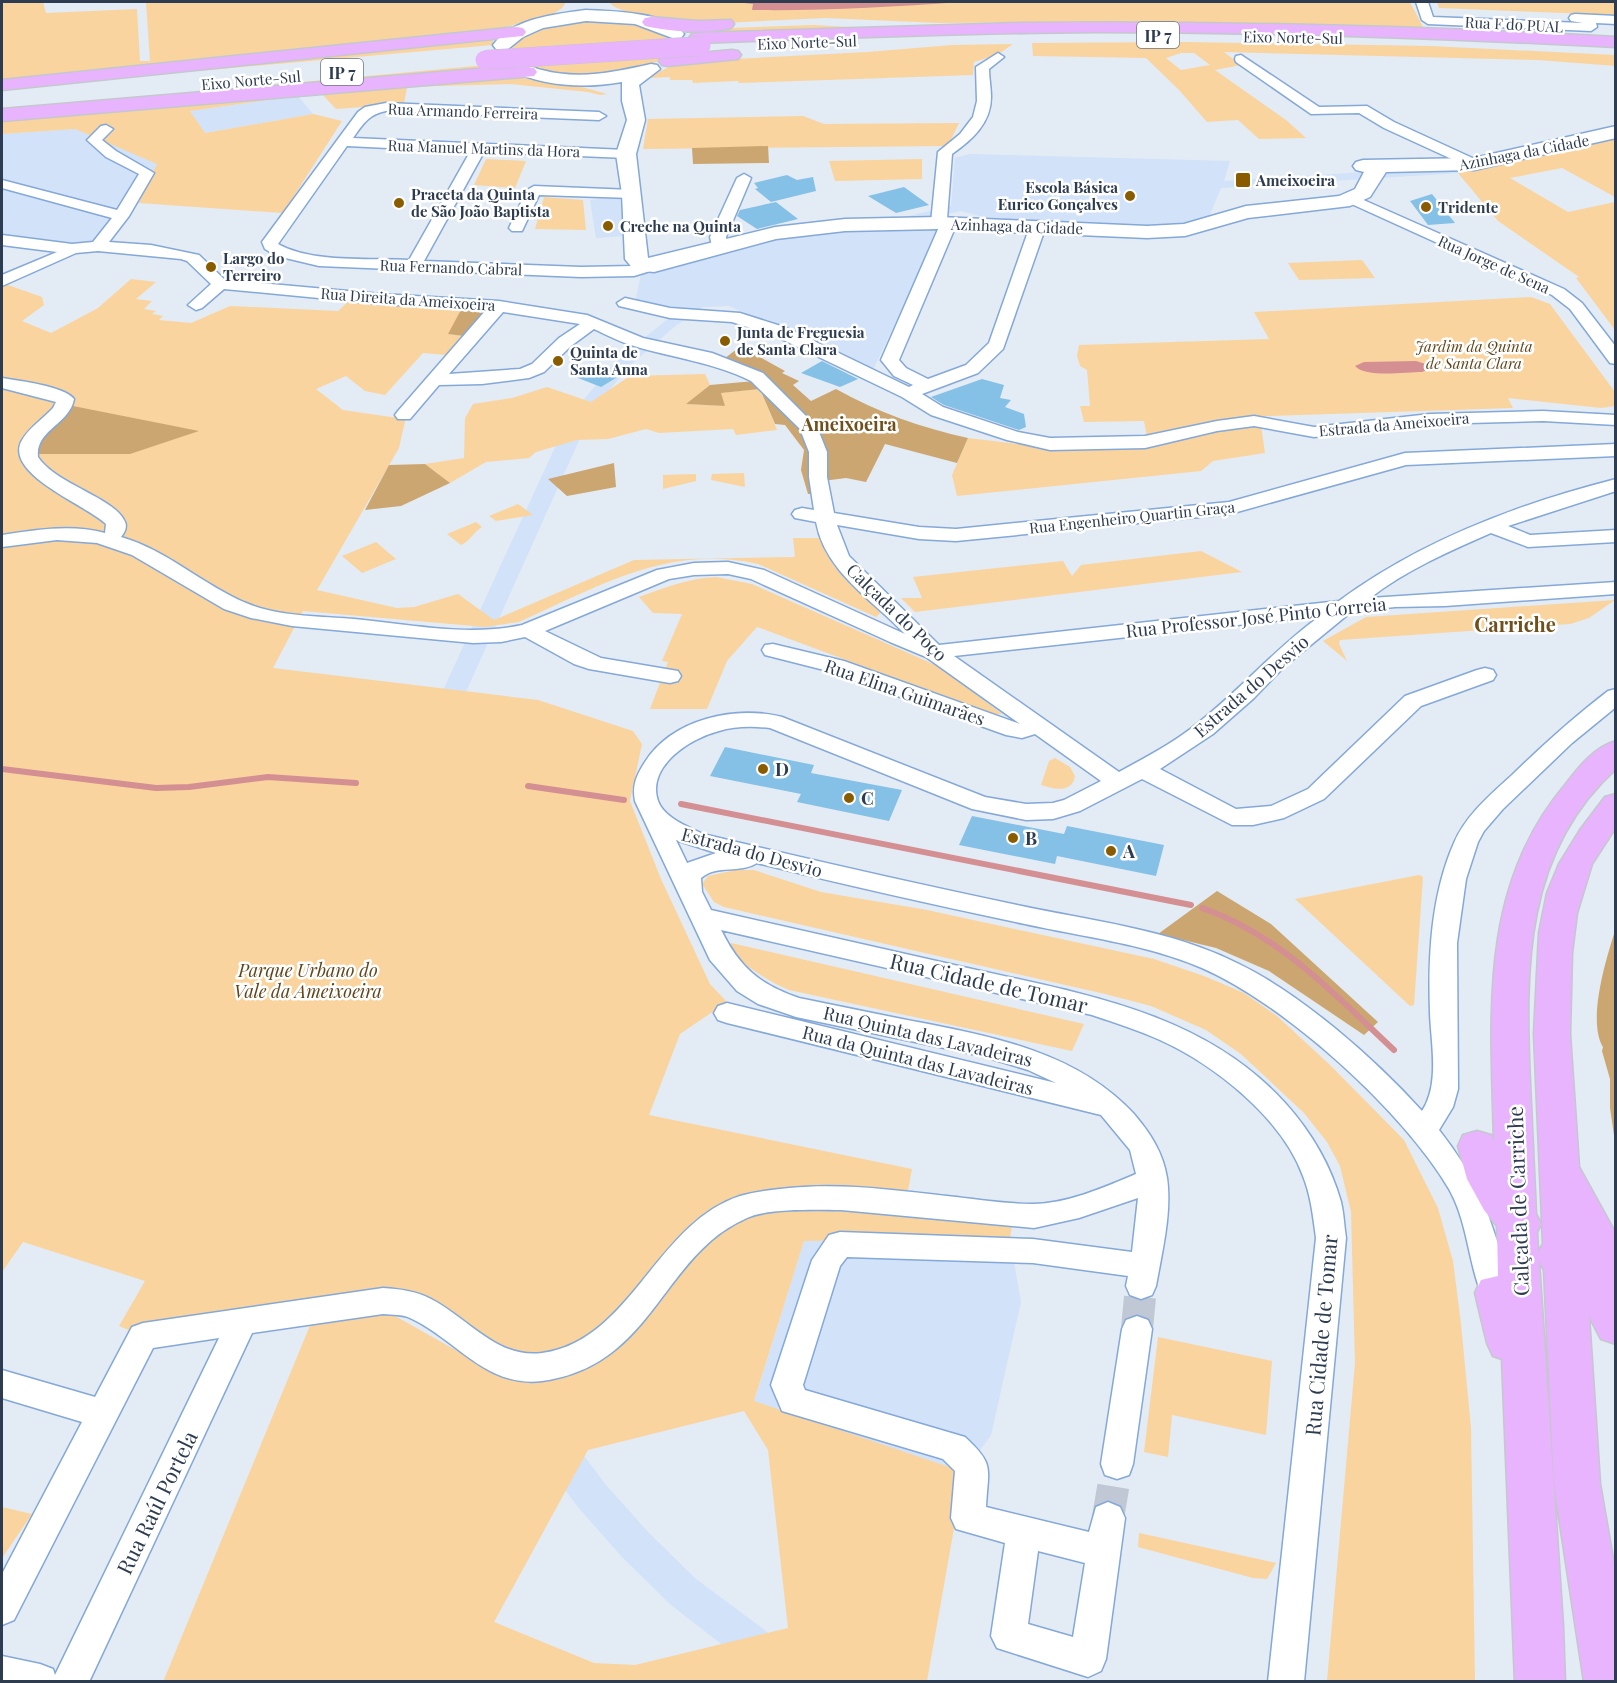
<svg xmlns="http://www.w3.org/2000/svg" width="1617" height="1683" viewBox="0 0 1617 1683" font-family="'Playfair Display',serif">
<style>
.built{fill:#d1e2f9}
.green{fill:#fad49e;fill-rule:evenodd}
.forest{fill:#cca670}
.water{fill:#d48f93}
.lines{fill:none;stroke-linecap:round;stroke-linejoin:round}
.stream{stroke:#d48f93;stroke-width:6}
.building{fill:#85c1e6}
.street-tunnel{stroke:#bfc8d4;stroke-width:32;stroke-dasharray:32 16;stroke-linecap:butt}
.street-casing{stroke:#84a8d8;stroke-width:3}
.secondary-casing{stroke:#84a8d8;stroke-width:3}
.highway-casing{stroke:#c4c8ce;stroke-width:3}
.street{fill:#fff;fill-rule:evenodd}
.secondary{fill:#fff;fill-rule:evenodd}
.highway{fill:#e8b4fd;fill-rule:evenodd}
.highway-bridge-casing{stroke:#c4c8ce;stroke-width:20;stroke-linecap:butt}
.highway-bridge{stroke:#e8b4fd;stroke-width:19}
.poi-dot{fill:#8a5c00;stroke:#fff;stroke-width:2}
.labels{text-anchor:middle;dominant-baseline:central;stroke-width:5;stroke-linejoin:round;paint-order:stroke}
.far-street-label{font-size:15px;fill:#2d3c50;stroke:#fff}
.far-poi-label{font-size:15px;font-weight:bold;fill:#2d3c50;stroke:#fff;text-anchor:start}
.far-park-label{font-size:15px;font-style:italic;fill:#60451a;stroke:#fff}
.shield{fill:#fff;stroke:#6c7684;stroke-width:1.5}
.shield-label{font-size:16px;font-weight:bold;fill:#2d3c50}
.far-quarter-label{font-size:18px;font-weight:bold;fill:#6f4f1b;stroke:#fff}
.street-label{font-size:18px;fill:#2d3c50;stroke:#fff}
.poi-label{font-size:18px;font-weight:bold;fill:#2d3c50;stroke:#fff;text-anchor:start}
.park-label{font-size:18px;font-style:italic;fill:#60451a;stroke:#fff}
.neighbourhood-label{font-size:20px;font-weight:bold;fill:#6f4f1b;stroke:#fff}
.near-street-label{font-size:21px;fill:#2d3c50;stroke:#fff}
</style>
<rect width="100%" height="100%" fill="#e3ebf5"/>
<g class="built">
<path d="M298,96L313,114L205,133L190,111Z"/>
<path d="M75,129L158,164L139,203L92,245H47L2,238V134Z"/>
<path d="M970,154L1230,161L1224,181L1615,156V163L1221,188L1209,217L1187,224L1134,227L991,219L961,211L943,215L933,227L940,229L872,372L805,338L729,306L703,307L674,327L633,363L611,388L586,425L451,725L563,1428L606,1485L649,1533L696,1579L786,1646L764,1677L671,1605L622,1557L577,1506L533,1446L428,723L557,443L580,404L617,360L680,309L635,303L641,274L777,238L862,227L951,206L955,158Z"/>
<path d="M620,197L624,236L596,238L590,200Z"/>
<path d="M1010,1239L1021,1302L991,1435L964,1472L754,1402L804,1241Z"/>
</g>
<g class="green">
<path d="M2,2H43L46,13L137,9L140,61H150L146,2H566L562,8L553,14L485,33L2,81Z"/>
<path d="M609,2H1410L1424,29L1061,22L939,23L825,18L702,24L626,12L613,6Z"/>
<path d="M1437,2H1615V15L1439,8Z"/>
<path d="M608,20C628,23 655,23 669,40L664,58C638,75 555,83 529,67C522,63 517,56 512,51C517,22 584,21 608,20Z"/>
<path d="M813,25L851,27L703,33V29Z"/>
<path d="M493,40V45L197,71V69Z"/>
<path d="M1186,42L1431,46L1615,55L1616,66L1538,60L1224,52L1241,65L1215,70L1286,120L1306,138L1259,139L1238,120L1207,122L1179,90L1146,58L1033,56L1032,43ZM1181,53H1194L1210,65L1181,70L1166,58Z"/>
<path d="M1013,44L997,55L974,62L973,75L739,83L738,81L693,83L692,80H670V77L647,78L669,67L697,61L867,52L952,45Z"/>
<path d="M486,65L505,69L11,109Z"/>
<path d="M514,77L575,85L607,94L600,95L588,92L510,84L407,87L404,104L336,109L321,93Z"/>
<path d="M298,96L190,111L205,133L313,114L342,121L283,213L139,203L157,164L75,129L2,134V120Z"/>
<path d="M803,116L824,124L959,123L948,146L643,149L648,119Z"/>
<path d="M1615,138V197L1562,168L1510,178L1568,212L1615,202V330L1576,278L1579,277L1498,221L1458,173Z"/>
<path d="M486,159L526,161L515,188L474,185Z"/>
<path d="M922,159V179L835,181L829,161Z"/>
<path d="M544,197L583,200L586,230L535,229Z"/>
<path d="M1362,260L1375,278L1299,280L1288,263Z"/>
<path d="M131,279L156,282L136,299L152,301L144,309L156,311L152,314L163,316L159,320L191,323L230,306L338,311L351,299L463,306L449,334L464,336L446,355L423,353L385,395L365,391L346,376L316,389L343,410L391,417H406L399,448L317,590L397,608L414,607L458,594L494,620L634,560L795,557L793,538H820C830,570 857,590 881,612L876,617L758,564C667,544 600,586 519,622L485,627L303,611L273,668L538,700L633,731L642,744L630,801L661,879L710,984L727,1002L680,1034L649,1115L912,1169L907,1196L802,1188L726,1201L698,1221L621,1313L543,1367L423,1309L143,1336L119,1326L145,1281L23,1242L2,1272V285L5,284L42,297L44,305L22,321L51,333L98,308Z"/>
<path d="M1531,297L1550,304L1615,392V406L1601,408L1508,398L1513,408L1242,417L1172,434L1147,437L1144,421L1084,422L1080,406H1090L1087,370L1080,366L1077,356L1079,345L1269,339L1254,312Z"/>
<path d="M705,374L710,385L687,404L725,406L720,393L760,389L777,430L736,435L733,429L659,433L646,429L608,439L577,440L536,452L529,458L486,462L450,483L425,464L464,458L465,418L473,404L512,398L547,387L591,402L630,376Z"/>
<path d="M1261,425L1265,453L1213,461L1201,471L957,496L952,475L968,438L1058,449Z"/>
<path d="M744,473L745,487L711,480L712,474Z"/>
<path d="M696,474V481L663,489V475Z"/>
<path d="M518,504L533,515L496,521L489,516Z"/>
<path d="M476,522L482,527C474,532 469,542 461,545L447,534Z"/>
<path d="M376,542L396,559L362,573L342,556Z"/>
<path d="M1201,551L1242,572L915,612L901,598H922L913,577L1063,561L1072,576L1081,565Z"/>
<path d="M716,577L752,584L940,667L1002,714L994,715L757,627L727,661L707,709H650L668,662L662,661L682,614L653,613L639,597C664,588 689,578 716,577Z"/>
<path d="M1615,600L1589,618L1570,624L1340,640L1339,644L1347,661L1323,641L1366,617Z"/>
<path d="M1055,758L1070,767L1075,776C1072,794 1053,789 1041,785L1049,761Z"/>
<path d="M735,870H754L821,892L927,910L1154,959L1204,976L1244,993L1277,1016L1330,1065L1404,1140L1438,1208L1453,1261L1461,1324L1471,1428L1475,1681H1327L1355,1363L1351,1212L1340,1166L1327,1142L1304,1113L1241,1054L1206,1030L1151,1006L1105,994L724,907L714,902L702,884L708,876Z"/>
<path d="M1419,875L1423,877L1414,1005L1410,1006L1295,899Z"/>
<path d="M731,943L1084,1024L1072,1051L789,990C766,980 748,968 730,951Z"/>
<path d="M838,1206L1012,1225L1010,1239L804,1241L754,1401L964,1472L927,1681L163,1682L311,1323L388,1312L491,1370L581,1366L715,1231L756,1214L787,1208ZM744,1411L768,1450L788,1628L635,1665L594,1663L494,1622L588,1450Z"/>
<path d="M1158,1337L1272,1361L1266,1435L1172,1415L1168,1457L1144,1452Z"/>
<path d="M2,1507L32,1514L2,1558Z"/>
<path d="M1139,1533L1276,1563L1267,1579L1253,1578L1138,1547Z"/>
</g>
<g class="forest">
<path d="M768,146L769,163L693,164L692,148Z"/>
<path d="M463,306L492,308L464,336L448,334Z"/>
<path d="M737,349L749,351L785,371L782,373L799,381L793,385L811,401L836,389C877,412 922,428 968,438L957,463L885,444L866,482L846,478L815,482V494H808L801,470L804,450L785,425L775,424L760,389L721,393L725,406L686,404L710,385L755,381L759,372L725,358Z"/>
<path d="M73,406L199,431L130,454H34L61,412Z"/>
<path d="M614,463L616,487L567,496L548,479Z"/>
<path d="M425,464L450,483L401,506L365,510L389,465Z"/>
<path d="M1217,891L1271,924L1378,1022L1364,1035L1269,971L1216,948L1158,934Z"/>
<path d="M1615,931H1616L1615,1142L1610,1108V1079L1602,1051L1603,1047C1587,1021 1606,959 1615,931Z"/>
</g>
<g class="water">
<path d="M735,2H960C891,7 822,11 752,10L753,4Z"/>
<path d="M1416,361L1429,365L1430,369L1422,372C1406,372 1365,378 1355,366L1364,362Z"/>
</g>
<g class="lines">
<g class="stream">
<path d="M2,769L156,788L189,787L268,777L356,783"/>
<path d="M528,786L624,800"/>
<path d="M681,804L1191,905"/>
<path d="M1202,908C1280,935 1335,995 1394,1050"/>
</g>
</g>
<g class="building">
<path d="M787,175L797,180L813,177L816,191L771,202L755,189L758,188L754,183Z"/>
<path d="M904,187L929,205L896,213L868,196Z"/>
<path d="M1432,194L1455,223L1428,225L1410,201Z"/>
<path d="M776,202L798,219L757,229L737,216L740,210Z"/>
<path d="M822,361L858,379L840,387L801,373Z"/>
<path d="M594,368L619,376L601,387L578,378Z"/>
<path d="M982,379L1004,385L1000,398L1011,400L1005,407L1024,414L1026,427L1019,430L944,405L931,397Z"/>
<path d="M725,747L814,765L811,773L902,790L889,821L797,802L801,794L710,776Z"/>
<path d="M972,816L1064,834L1067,826L1164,845L1156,876L1057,856L1055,864L959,845Z"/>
</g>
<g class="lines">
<g class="street-tunnel">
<path d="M1137,1329L1141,1286"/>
<path d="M1108,1518L1117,1464"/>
</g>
<g class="street-casing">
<g id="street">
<path d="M1416,2H1428L1433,17L1583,23L1571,21L1569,18L1571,15L1575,14L1616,16V24L1596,23L1597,27L1591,31L1428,24L1422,20Z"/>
<path d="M998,53L1004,57L989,69C989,78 991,88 991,97C991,123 972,140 952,154L947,219L954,220L957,223L899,360L906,368L928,379L966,365L989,343L1030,226L1038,221L1046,226L1003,349L978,373L922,394L943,407L1018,432L1050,438L1145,436L1217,421L1254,416L1314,427L1430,414L1543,411L1616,415V425L1543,421L1430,424L1314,437L1254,426L1217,431L1145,448L1050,450L1007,440L931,415L902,397L775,336L732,322L670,318L619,306L617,303L625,298L670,308L740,313L787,328L909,387L913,385L894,376L881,360L939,227L931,223L938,152L960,134L973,117L977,101L976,67Z"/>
<path d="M1241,55L1319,107L1367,106L1394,122L1479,161L1481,164L1479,167H1469L1384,128L1359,113L1311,114L1236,62L1235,59L1236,56Z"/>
<path d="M386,103L599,112L606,116L599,120L386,111C369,114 363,124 353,138L626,150L633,154L626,158L484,152L424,261L581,267L633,266L654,260L662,265L660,268L634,276L581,277L319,266L277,256L265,249L262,242L358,112L365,107ZM347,146L470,152L409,260C369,258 312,263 278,244Z"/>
<path d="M106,125L113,129L102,140L116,151L154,173L129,216L109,242L151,245L199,255L225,280L381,294L499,301L587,315L643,338L712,353L763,373L817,427L827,452V477L834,513L919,527L956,529L1229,502L1405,453L1616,444V456L1406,465L1230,514L956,541L919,539L837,525L849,556L939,645L1339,601C1420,541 1518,504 1616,479V491L1508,526L1530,535L1616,530V542L1528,547L1491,533C1450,551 1406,570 1370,598L1616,582V594L1445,606L1395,607L1351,612L1284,667L1254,698L1213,734L1160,769L1236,809L1271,806L1308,789L1405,696L1477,670L1485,668L1493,670L1496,675L1493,680L1421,706L1324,799L1284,818L1253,825H1232L1142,779L1080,811L1053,819L1026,820L972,809L770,728C753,726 735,726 719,731C691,738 646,766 658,801C664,818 689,827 703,834C807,859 912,883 1017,905C1091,921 1170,929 1239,964C1301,994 1375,1059 1422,1111C1440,1084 1431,1043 1430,1013C1428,957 1431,895 1454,843C1466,815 1490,795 1512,775C1543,745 1574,717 1608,691L1616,689V707L1572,743L1503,809L1484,831L1478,842L1466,879L1457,943L1458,1089L1453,1107L1439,1130C1480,1181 1496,1230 1511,1293L1507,1302L1496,1306L1485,1302C1468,1267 1469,1224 1449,1189C1403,1111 1285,1004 1202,968C1146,944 1084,937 1025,924C935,905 846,885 757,863C740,874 718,864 701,878L702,892L711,910C795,929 879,948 963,967C1078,993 1203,1011 1286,1104C1311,1132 1331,1166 1341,1202C1344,1214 1344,1226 1346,1238L1304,1682H1268L1316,1238C1313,1216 1311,1196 1303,1176C1282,1118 1215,1065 1160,1040C1138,1030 1115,1023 1092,1015L721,930C740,968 759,984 799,998C833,1005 867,1012 902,1019C984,1035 1074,1049 1134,1114C1150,1133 1163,1152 1167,1178C1172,1212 1162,1252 1156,1286L1152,1295L1141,1299L1130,1295L1126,1286L1128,1276L1033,1263L847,1257L840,1266L803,1385L805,1390L965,1437C995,1465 988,1467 986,1507L1089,1532L1096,1507L1108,1502L1120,1507L1125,1518L1106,1659L1101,1671L1088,1677L997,1648L991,1636L1005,1543L956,1529L951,1518L955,1471L943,1459L782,1411L771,1385L812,1260L829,1235L840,1232L1033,1239L1132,1252L1138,1198L1079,1218L1034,1228L841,1210C816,1210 769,1208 747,1218C661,1255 654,1366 542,1381C485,1388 455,1338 410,1318C402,1314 392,1315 383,1314L252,1333L89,1682H2V1656L40,1664L53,1669L55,1675L219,1338L153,1348L14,1620L2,1625V1574L82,1422L2,1398V1370L95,1397L132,1327L143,1323L383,1288C400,1289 416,1291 431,1299C468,1318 497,1359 542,1353C631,1341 655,1224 740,1196C756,1191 772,1190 789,1188C842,1183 894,1190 947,1196C975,1199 1004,1204 1032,1204C1067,1204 1105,1187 1136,1174L1130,1150L1101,1115L727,1023L718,1020L714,1013L718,1006L727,1003L1056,1083L1028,1070L982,1056L796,1017L758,1004L737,991L710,960L635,801C632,786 636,776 645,762C672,719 735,705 782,717L985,797L1026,804L1053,803L1064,800L1101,781L1035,734L1022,738L1006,735L828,671L765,655L762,650L765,645L773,644L844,661L1020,724L926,657L890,642L751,579L728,574L694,575L669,579L545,631L601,658L678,671L681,676L678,681L670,683L589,669L574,664L525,637L501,642L473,643L292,626L251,618L224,609L132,555L97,543L57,540L2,547V535C36,530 71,524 105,533L106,524C86,505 6,475 21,442C28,428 43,419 53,408L56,402L2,388V378C19,381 64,386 74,399C70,424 35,430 38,457C56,484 112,497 124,520C128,526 125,532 121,537C167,550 203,585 246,603C279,617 319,616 354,619C409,624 467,637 522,625L657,570L694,563L728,562L764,570L905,634C873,600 825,572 816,522L795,518L792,514L795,510L802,508L814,510L809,477V452L800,429L751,381C713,362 673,358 634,346C620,342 607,335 594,329L571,346L544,372L529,378L482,384L439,385L410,419H398L395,415L398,411L486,310L381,304L224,289L202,308L196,310L188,305L211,284L187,261L181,259L98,251L76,253L2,286V275L57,252L2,245V235L72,244L93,242L112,218L2,188V180L117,210L139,174L106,157L87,140L101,126ZM503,312L580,324L559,338L532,364L520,369L449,374ZM1320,616C1276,648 1241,689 1198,723C1174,743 1146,757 1119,772L954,656ZM676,840L716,853L687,863ZM1038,1551L1085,1563L1073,1637L1028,1624Z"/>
<path d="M744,174L751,178L726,237L727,248L725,251H713L710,237L737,178Z"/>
<path d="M534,186L632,190L639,194L632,198L539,195L522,231H512L509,228L527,190Z"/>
<path d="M1350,194L1564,289L1582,303L1616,347V364L1610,363L1570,309L1552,295L1345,201L1343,198L1345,195Z"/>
<path d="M1137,1316L1148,1320L1152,1329L1133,1464L1129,1475L1117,1479L1105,1475L1101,1464L1122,1329L1126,1320Z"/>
</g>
</g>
<g class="secondary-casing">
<g id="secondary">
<path d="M586,10C612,11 667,12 684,34L681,38L675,39L635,24L586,21L543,28L523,37L508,49H496L493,45C513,18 556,14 586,10Z"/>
<path d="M511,59C522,61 531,68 542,70C579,80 615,72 651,64L657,65L660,69L639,85L645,120L636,154L648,258L775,227L845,219L939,217L1147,226L1184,224L1246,206L1339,196L1355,189L1364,172L1356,170L1353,166L1356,162L1363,160L1474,158L1616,126V138L1474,170L1386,172L1370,197L1350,206L1248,218L1185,236L1147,238L939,229L845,231L776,239L654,272L634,270L625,259L622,194L616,154L627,120L622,101V82C582,89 541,86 505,68L502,64L505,60Z"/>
</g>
</g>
<g class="highway-casing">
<g id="highway">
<path d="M651,17L697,21L731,20L734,24L731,28C705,34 671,32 645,26L642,22L645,18Z"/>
<path d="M1021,23C1219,21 1417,26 1616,37V47C1442,38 1268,32 1095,32C962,33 830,38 698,43L692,42L689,38L692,34L698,33Z"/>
<path d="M517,27L523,28L526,32L523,36L2,90V80Z"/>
<path d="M732,50L738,51L741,55L738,59L668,66L662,65L659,61L662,57L668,56Z"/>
<path d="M528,67L534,68L537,72L534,76L2,121V109L488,68Z"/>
<path d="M1616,741V769C1524,852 1525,968 1530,1082C1532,1126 1534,1170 1536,1214L1541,1224L1537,1232L1538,1252L1543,1244L1534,1034L1539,933L1547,893L1559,864L1580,830L1605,797L1616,794V827L1592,864L1577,913L1572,953L1570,1034L1579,1167L1616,1234V1344L1601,1339L1589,1316L1600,1484L1616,1576V1682H1584L1554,1484L1544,1270L1539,1261L1563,1626L1565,1682H1515L1502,1359L1493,1356L1487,1343L1475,1293L1481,1280L1498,1276L1497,1226L1484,1210L1467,1179L1458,1146L1463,1135L1477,1131L1491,1135L1494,1141C1491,1016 1478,888 1565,785C1578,768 1594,747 1616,741Z"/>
</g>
</g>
<use href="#street" class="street"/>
<use href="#secondary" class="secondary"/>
<use href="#highway" class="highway"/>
<g class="highway-bridge-casing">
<path id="highway-bridge" d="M485,60L701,46"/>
</g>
<use href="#highway-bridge" class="highway-bridge"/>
</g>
<g class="poi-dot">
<rect x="1235" y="172" width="16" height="16" rx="3"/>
<circle cx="1130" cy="196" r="6"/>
<circle cx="399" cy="203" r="6"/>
<circle cx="1426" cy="207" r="6"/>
<circle cx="608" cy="226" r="6"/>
<circle cx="211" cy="267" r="6"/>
<circle cx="725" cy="341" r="6"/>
<circle cx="558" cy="361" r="6"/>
<circle cx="763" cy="769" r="6"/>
<circle cx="849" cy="798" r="6"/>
<circle cx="1013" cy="838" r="6"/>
<circle cx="1111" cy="851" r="6"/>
</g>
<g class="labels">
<g class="far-street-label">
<text transform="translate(1514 24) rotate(3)">Rua F do PUAL</text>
<text transform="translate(1293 37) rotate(1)">Eixo Norte-Sul</text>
<text transform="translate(807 42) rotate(-2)">Eixo Norte-Sul</text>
<text transform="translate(251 80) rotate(-5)">Eixo Norte-Sul</text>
<text transform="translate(463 111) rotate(2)">Rua Armando Ferreira</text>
<text transform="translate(484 148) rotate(2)">Rua Manuel Martins da Hora</text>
<text transform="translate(1524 152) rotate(-11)">Azinhaga da Cidade</text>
<text transform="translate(1017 226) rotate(2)">Azinhaga da Cidade</text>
<text transform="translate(1494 264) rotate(24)">Rua Jorge de Sena</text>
<text transform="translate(451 267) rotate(2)">Rua Fernando Cabral</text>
<text transform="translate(408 299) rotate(4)">Rua Direita da Ameixoeira</text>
<text transform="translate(1394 424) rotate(-5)">Estrada da Ameixoeira</text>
<text transform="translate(1132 517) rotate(-6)">Rua Engenheiro Quartin Graça</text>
</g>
<g class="far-poi-label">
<text x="1256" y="180">Ameixoeira</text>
<text x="1118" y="187" text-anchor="end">Escola Básica<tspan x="1118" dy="17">Eurico Gonçalves</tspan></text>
<text x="411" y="194">Praceta da Quinta<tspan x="411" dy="17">de São João Baptista</tspan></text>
<text x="1438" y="207">Tridente</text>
<text x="620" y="226">Creche na Quinta</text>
<text x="223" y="258">Largo do<tspan x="223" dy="17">Terreiro</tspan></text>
<text x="737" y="332">Junta de Freguesia<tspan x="737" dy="17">de Santa Clara</tspan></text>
<text x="570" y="352">Quinta de<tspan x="570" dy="17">Santa Anna</tspan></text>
</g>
<g class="far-park-label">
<text x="1474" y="346">Jardim da Quinta<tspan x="1474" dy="17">de Santa Clara</tspan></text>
</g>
<g class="shield">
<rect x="1137" y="22" width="42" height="26" rx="4.5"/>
<rect x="321" y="59" width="42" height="26" rx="4.5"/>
</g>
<g class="shield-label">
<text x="1158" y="35">IP 7</text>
<text x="342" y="72">IP 7</text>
</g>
<g class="far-quarter-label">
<text x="849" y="424">Ameixoeira</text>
</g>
<g class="street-label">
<text transform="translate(897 612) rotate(44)">Calçada do Poço</text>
<text transform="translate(1256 617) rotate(-6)">Rua Professor José Pinto Correia</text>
<text transform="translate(1251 686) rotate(-41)">Estrada do Desvio</text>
<text transform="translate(905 692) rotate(19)">Rua Elina Guimarães</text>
<text transform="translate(752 852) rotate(15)">Estrada do Desvio</text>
<text transform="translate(928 1036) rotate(13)">Rua Quinta das Lavadeiras</text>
<text transform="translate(918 1060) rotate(14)">Rua da Quinta das Lavadeiras</text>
</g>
<g class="poi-label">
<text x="775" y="769">D</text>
<text x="861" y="798">C</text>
<text x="1025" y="838">B</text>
<text x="1123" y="851">A</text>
</g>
<g class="park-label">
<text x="308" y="970">Parque Urbano do<tspan x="308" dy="21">Vale da Ameixoeira</tspan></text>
</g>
<g class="neighbourhood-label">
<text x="1515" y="623">Carriche</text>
</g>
<g class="near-street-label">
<text transform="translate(989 982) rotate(13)">Rua Cidade de Tomar</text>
<text transform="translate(1517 1201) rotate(-92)">Calçada de Carriche</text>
<text transform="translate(1320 1335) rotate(-85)">Rua Cidade de Tomar</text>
<text transform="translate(156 1502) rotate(-64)">Rua Raúl Portela</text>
</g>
</g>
<rect width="1617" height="1683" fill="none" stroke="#2d3c50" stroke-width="6"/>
</svg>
